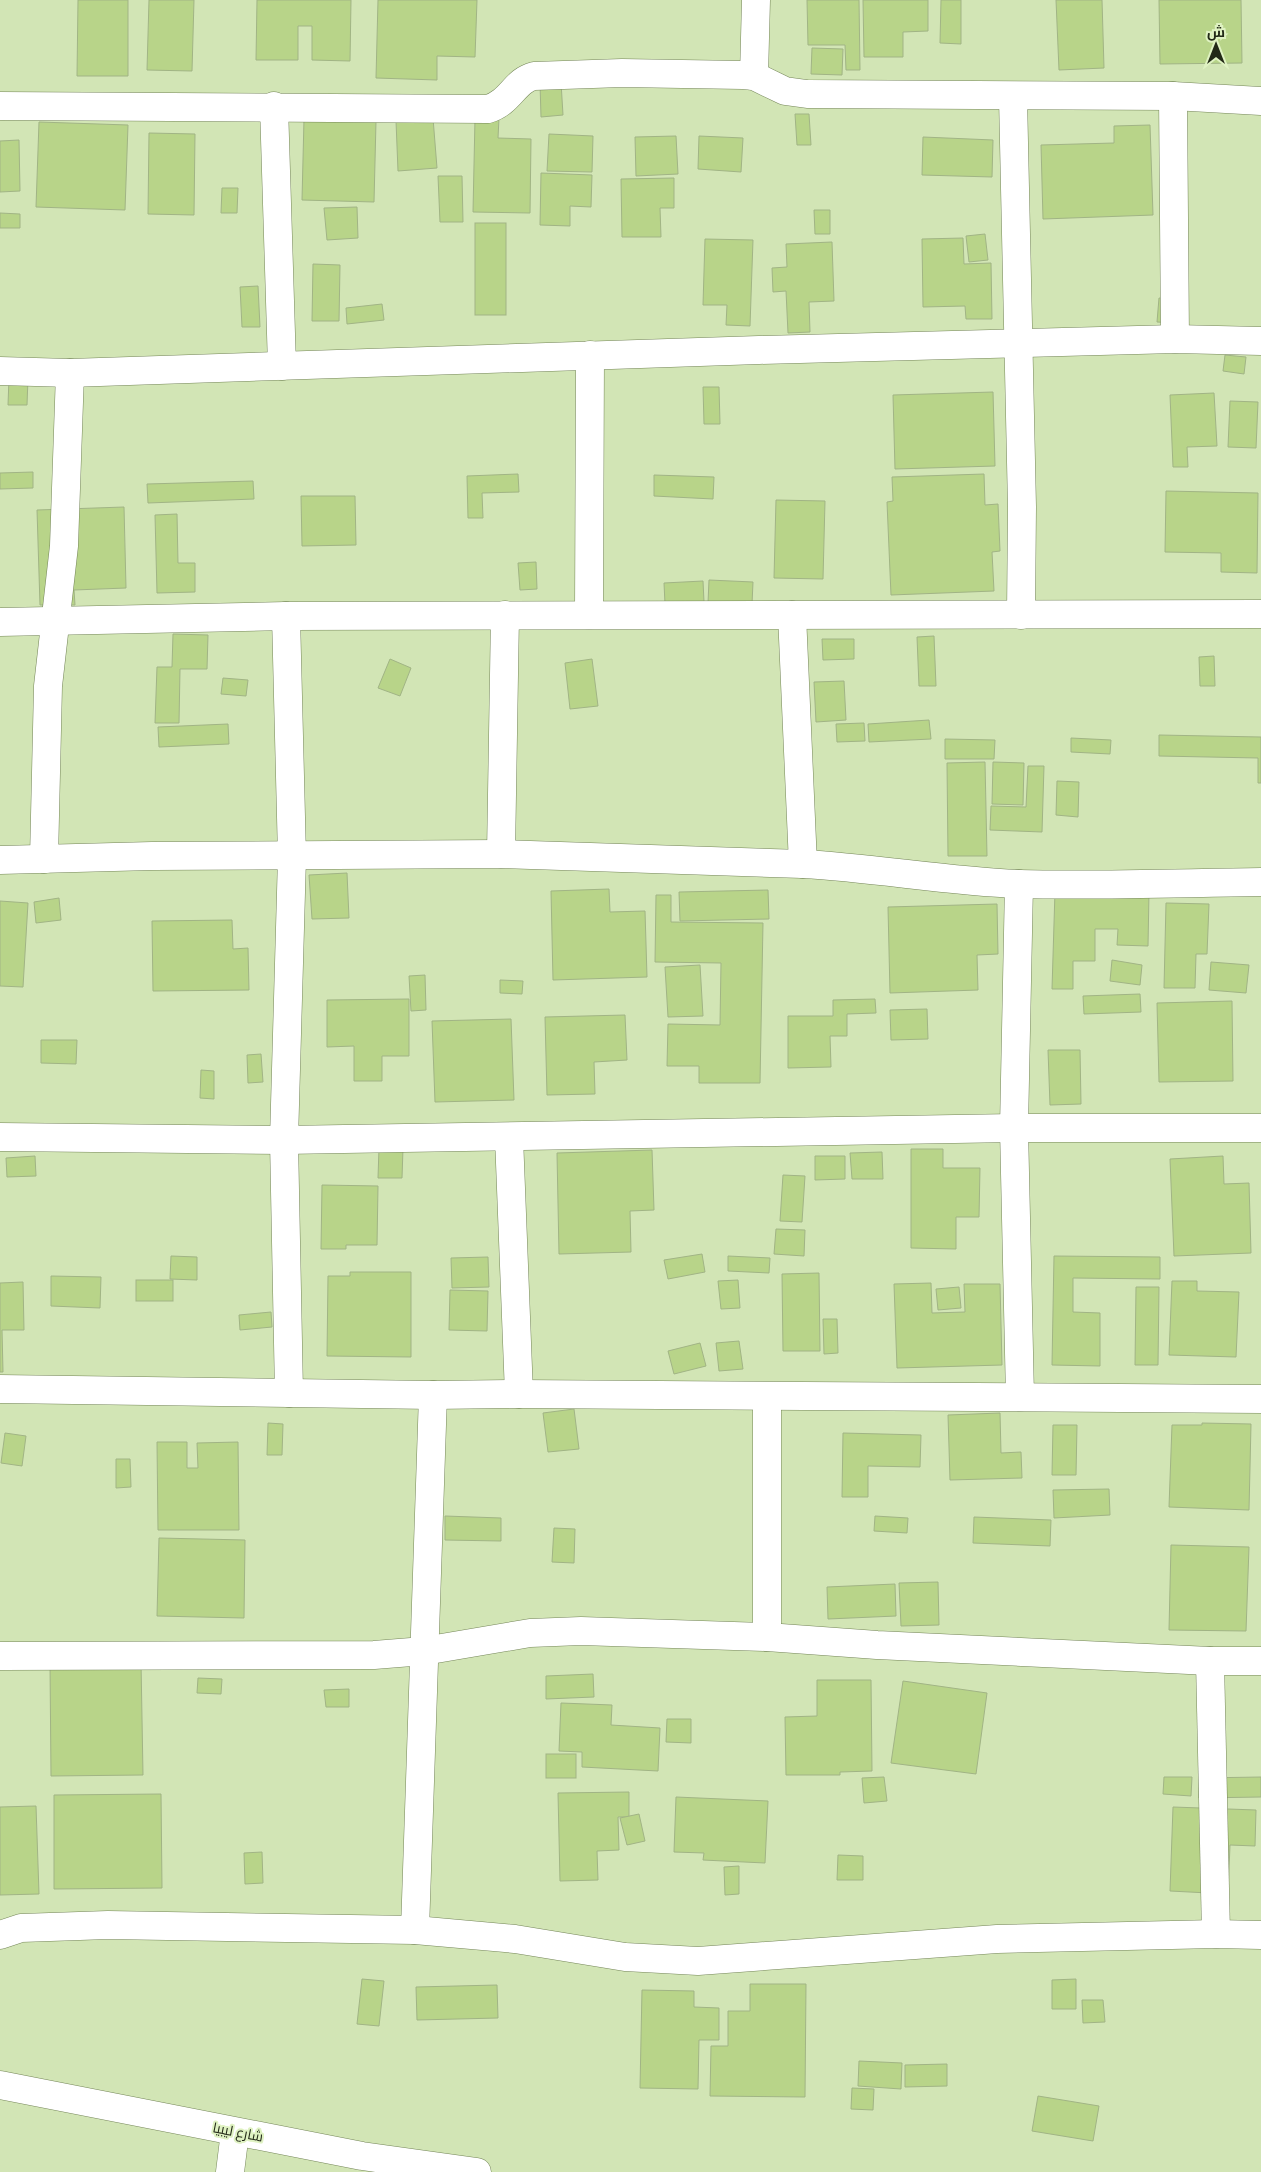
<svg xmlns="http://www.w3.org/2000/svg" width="1261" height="2172" viewBox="0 0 1261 2172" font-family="Mulish,Cairo,sans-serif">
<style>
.building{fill:#b8d489;stroke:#a1b485}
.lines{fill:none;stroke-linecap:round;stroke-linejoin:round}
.minor-casing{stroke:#758659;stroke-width:29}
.trunk-casing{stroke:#758659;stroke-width:29}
.minor{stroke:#fff;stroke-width:28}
.trunk{stroke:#fff;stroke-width:28}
.labels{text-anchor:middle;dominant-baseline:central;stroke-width:4;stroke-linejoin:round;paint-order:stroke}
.street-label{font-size:14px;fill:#222917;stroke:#dff2c2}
</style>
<rect width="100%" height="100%" fill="#d2e5b5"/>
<g class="building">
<path d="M78,0H128V76H77Z"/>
<path d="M149,0H194L192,71L147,70Z"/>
<path d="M257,0H351L350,61L312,60V26H298V60H256Z"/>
<path d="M378,0H477L475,57L437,56V80L376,78Z"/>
<path d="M807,0H859L860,70H846L845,45H808Z"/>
<path d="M863,0H928V31L903,32V57H864Z"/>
<path d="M941,0H961V44L940,43Z"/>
<path d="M1056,0H1102L1104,68L1059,70Z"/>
<path d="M1159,0H1241L1242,63L1160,64Z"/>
<path d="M812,48L843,49L842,75L811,74Z"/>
<path d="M561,82L563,115L541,117L540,83Z"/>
<path d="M795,114H809L811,145H797Z"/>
<path d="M433,118L437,168L398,171L396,121Z"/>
<path d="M475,118H499L498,138L531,139L530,213L473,212Z"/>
<path d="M304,119L376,121L374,202L302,200Z"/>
<path d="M39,122L128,125L125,210L36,207Z"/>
<path d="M1150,125L1153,215L1043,219L1041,145L1114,143V126Z"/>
<path d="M149,133L195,134L194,215L148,214Z"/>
<path d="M549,134L593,136L592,172L547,171Z"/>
<path d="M676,136L678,174L636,176L635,137Z"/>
<path d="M699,136L743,138L741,172L698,169Z"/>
<path d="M923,137L993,140L992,177L922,175Z"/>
<path d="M19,140L20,191L0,192V141Z"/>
<path d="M541,173L592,175L591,207L570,206V226L540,225Z"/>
<path d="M438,176H462L463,222H440Z"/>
<path d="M674,178V208H660L661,237H622L621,179Z"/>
<path d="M222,188H238L237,213H221Z"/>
<path d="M357,207L358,238L327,240L324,208Z"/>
<path d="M814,210H830V234H815Z"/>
<path d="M0,213L20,214V228H0Z"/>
<rect x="475" y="223" width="31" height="92"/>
<path d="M985,234L988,260L969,262L966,236Z"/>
<path d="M963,238L964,264L991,263L992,319H966L965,306L923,307L922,239Z"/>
<path d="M705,239L753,240L750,326L726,325L727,305H703Z"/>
<path d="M832,242L834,301L809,302L810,332L788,333L786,291L773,292L772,268L787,267L786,244Z"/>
<path d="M313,264L340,265L339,321H312Z"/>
<path d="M258,286L260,327H242L240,287Z"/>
<path d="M1159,298L1175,299L1174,323L1157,322Z"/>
<path d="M382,304L384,320L347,324L346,308Z"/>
<path d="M1225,355L1246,357L1244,374L1223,371Z"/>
<path d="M9,378H28L27,405H8Z"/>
<path d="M703,387H719L720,424H704Z"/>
<path d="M993,392L995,466L895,469L893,395Z"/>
<path d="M1214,393L1217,446L1187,447L1188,467H1173L1170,395Z"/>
<path d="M1230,401L1258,402L1256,448L1228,447Z"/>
<path d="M33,472V488L0,489V473Z"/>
<path d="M518,474L519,492L482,493L483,518H468L467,476Z"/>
<path d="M984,474L985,505L998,504L1000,551L992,552L994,591L891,595L887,502L893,501L892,477Z"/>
<path d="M654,475L714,477L713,499L654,496Z"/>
<path d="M253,481L254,499L148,503L147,484Z"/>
<path d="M1166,491L1258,493L1257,573L1221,572V553L1165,552Z"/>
<path d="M301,496H355L356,545L302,546Z"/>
<path d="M776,500L825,501L823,579L774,578Z"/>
<path d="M124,507L126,588L74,590L75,605H40L37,510Z"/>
<path d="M177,514L178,563H195V592L157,593L155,515Z"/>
<path d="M536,562L537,589L520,590L518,563Z"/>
<path d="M709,580L753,582L752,604L708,603Z"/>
<path d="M703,581L704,602L665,604L664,583Z"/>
<path d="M173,634L208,635L207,669H180L179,723H155L157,667H172Z"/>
<path d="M934,636L936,686H919L917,637Z"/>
<path d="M822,639H854V659L823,660Z"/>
<path d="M1214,656L1215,686H1200L1199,657Z"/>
<path d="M390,659L411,668L400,696L378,688Z"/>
<path d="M592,659L598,706L570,709L565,663Z"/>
<path d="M223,678L248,680L246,696L221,694Z"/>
<path d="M844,681L846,720L816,722L814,682Z"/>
<path d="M929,720L931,739L869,742L868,724Z"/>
<path d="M864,723L865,741L837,742L836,724Z"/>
<path d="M228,724L229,744L159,747L158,727Z"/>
<path d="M1159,735L1261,737V783H1258V758L1159,756Z"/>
<path d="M1071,738L1111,740L1110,754L1071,752Z"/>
<path d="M945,739L995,740L994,759H945Z"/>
<path d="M985,762L987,856H948L947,763Z"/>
<path d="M993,762L1024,763L1023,805L992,804Z"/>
<path d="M1028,766H1044L1042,832L990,830L991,806L1026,807Z"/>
<path d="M1057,781L1079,782L1078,817L1056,815Z"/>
<path d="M347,873L349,918L312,919L309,875Z"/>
<path d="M609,889L610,912L645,911L647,977L553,980L551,891Z"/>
<path d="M768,890L769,919L680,921L679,892Z"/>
<path d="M1055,891L1149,893L1148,946L1117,945L1118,929H1095V961H1073V989H1052Z"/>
<path d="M656,895H671V922L763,923L760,1083H699V1066H667L668,1024L720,1025L721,963L655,962Z"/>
<path d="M59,898L61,920L36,923L34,902Z"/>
<path d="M0,901L28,903L23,987L0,986Z"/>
<path d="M1166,903L1209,904L1207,954H1196L1195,988H1164Z"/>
<path d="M997,904L998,954L977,955L978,990L890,993L888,907Z"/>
<path d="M232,920L233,949L248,948L249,990L153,991L152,921Z"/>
<path d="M1112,960L1142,965L1140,985L1110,981Z"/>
<path d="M1211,962L1249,965L1246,993L1209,990Z"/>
<path d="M700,965L703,1016L668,1017L665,967Z"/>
<path d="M425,975L426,1010L411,1011L409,976Z"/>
<path d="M500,980L523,981L522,994L500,993Z"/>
<path d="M1140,994L1141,1012L1084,1014L1083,996Z"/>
<path d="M409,999V1056H382V1081H354V1046L327,1047V1000Z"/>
<path d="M875,999L876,1013L847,1014V1036H830L831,1067L788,1068V1016H833V1000Z"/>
<path d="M1232,1001L1233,1081L1159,1082L1157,1003Z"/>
<path d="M927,1009L928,1039L891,1040L890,1010Z"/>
<path d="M625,1015L627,1060L594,1062L595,1094L547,1095L545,1017Z"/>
<path d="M511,1019L514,1100L435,1102L432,1021Z"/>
<path d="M41,1040H77L76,1064L41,1063Z"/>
<path d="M1048,1050H1080L1081,1104L1050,1105Z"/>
<path d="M261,1054L263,1082L248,1083L247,1055Z"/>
<path d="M201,1070L214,1071V1099L200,1098Z"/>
<path d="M379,1148H403L402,1178H378Z"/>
<path d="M911,1149H943V1168H980L979,1217H956V1249L911,1248Z"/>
<path d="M652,1150L654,1210L630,1211L631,1252L559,1254L557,1153Z"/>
<path d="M882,1152L883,1179H852L850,1153Z"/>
<path d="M35,1156L36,1176L7,1177L6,1158Z"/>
<path d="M815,1156H845V1179L815,1180Z"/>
<path d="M1223,1156L1224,1184L1249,1183L1251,1253L1174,1256L1170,1159Z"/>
<path d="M783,1175L805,1176L802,1222L780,1221Z"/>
<path d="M322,1185L378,1186L377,1245H346V1249H321Z"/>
<path d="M776,1229L805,1230L804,1256L774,1254Z"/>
<path d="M702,1254L705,1272L668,1279L664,1260Z"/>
<path d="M171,1256L197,1257V1280L170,1279Z"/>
<path d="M728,1256L770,1258L769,1273L728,1271Z"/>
<path d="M1054,1256L1160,1257V1279L1073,1278V1312L1100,1313V1366L1052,1365Z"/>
<path d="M488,1257L489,1287L452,1288L451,1258Z"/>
<path d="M350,1272H411V1357L327,1356L328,1276H350Z"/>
<path d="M819,1273L820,1351H783L782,1274Z"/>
<path d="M51,1276L101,1277L100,1308L51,1306Z"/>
<rect x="136" y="1280" width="37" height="21"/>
<path d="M738,1280L740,1308L721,1309L718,1281Z"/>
<path d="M1172,1281H1197V1291L1239,1292L1236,1357L1169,1355Z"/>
<path d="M23,1282L24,1330H2L3,1372H0V1283Z"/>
<path d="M931,1283L932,1313L965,1312L964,1284H1000L1002,1365L897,1368L894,1284Z"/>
<path d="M959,1287L961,1308L938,1310L936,1289Z"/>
<path d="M1136,1287H1159L1158,1365H1135Z"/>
<path d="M450,1290L488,1291L487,1331L449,1330Z"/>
<path d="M271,1312L272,1327L240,1330L239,1315Z"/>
<path d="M823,1319H837L838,1353L824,1354Z"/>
<path d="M739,1341L743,1369L719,1371L716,1343Z"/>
<path d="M700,1343L706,1366L674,1374L668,1351Z"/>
<path d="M574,1409L579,1449L548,1452L543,1413Z"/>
<path d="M1000,1413L1001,1453L1021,1452L1022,1478L950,1480L948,1415Z"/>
<path d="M268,1423L283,1424L282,1455H267Z"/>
<path d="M1202,1423L1251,1424L1249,1510L1169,1507L1172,1425H1202Z"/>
<path d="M1053,1425H1077L1076,1475H1052Z"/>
<path d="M5,1433L26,1436L22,1466L1,1463Z"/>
<path d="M843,1433L921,1435L920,1467L868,1466V1497H842Z"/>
<path d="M157,1442H187V1468H198L197,1443L238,1442L239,1530H158Z"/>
<path d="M116,1459H130L131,1487L116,1488Z"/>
<path d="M1109,1489L1110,1515L1054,1518L1053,1490Z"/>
<path d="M445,1516L501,1518V1541L445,1540Z"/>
<path d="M875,1516L908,1518L907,1533L874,1531Z"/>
<path d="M974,1517L1051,1520L1050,1546L973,1543Z"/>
<path d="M554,1528L575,1529L574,1563L552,1562Z"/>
<path d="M159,1538L245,1540L244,1618L157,1616Z"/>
<path d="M1171,1545L1249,1547L1246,1631L1169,1630Z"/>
<path d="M938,1582L939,1625L901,1626L899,1583Z"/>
<path d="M895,1584L896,1616L828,1619L827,1587Z"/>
<path d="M141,1662L143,1775L51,1776L50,1663Z"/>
<path d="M593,1674L594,1697L546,1699V1676Z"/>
<path d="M198,1678L222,1679L221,1694L197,1693Z"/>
<path d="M817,1680H871L872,1771L840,1772V1775H786L785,1717L817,1716Z"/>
<path d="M903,1681L987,1693L976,1774L891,1763Z"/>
<path d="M349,1689V1707H326L324,1690Z"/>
<path d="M561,1703L612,1705L611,1725L660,1728L658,1771L582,1767V1752L559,1751Z"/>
<path d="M667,1719H691V1743L666,1742Z"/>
<rect x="546" y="1754" width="30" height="24"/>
<path d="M884,1777L887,1801L864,1803L862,1778Z"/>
<path d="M1164,1777H1192L1191,1796L1163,1794Z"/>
<path d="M1261,1777V1797L1199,1798V1778Z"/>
<path d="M629,1792V1817H618L619,1850L597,1851L598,1880L560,1881L558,1793Z"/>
<path d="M161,1794L162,1888L54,1889V1795Z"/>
<path d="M676,1797L768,1801L765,1863L703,1860L704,1853L674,1852Z"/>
<path d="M36,1806L39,1894L0,1895V1807Z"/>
<path d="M1173,1807L1256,1810L1255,1846L1230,1845L1228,1894L1170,1891Z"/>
<path d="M639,1814L645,1841L627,1845L620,1818Z"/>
<path d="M262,1852L263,1883L245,1884L244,1853Z"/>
<path d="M838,1855L863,1856V1880H837Z"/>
<path d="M739,1866V1894L725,1895L724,1867Z"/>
<path d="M362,1979L384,1981L379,2026L357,2024Z"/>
<path d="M1076,1979V2009H1052V1980Z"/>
<path d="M750,1984H806L805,2097L710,2096L711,2046H728V2011H750Z"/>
<path d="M497,1985L498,2018L417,2020L416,1987Z"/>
<path d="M642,1990L694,1991V2007L719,2008V2040H699L698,2089L640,2088Z"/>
<path d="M1082,2000H1103L1105,2022L1083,2023Z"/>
<path d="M859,2061L902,2063L901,2089L858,2086Z"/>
<path d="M947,2064V2086L905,2087V2065Z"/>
<path d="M852,2088L874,2089L873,2110L851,2109Z"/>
<path d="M1038,2096L1099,2106L1093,2141L1032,2131Z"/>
</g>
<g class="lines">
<g class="minor-casing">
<g id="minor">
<path d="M754,76L756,0"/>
<path d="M1173,96L1175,339"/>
<path d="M1013,97L1022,507L1021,615"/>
<path d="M0,106L488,109C511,102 514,81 534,76L622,73L743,75L754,76L785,91L807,94L1173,96L1261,101"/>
<path d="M274,106L282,366"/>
<path d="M0,371L70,373L759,350L1175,339L1261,341"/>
<path d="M589,615L590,355"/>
<path d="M792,615L803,864"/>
<path d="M286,616L292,857L284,1140L289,1393"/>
<path d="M0,622L286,616L1261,614"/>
<path d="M501,854L505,615"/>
<path d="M44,859L48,686L64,546L70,373"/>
<path d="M0,860L152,856L501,854L803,864C875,868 946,881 1018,884C1099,886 1180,883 1261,882"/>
<path d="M1019,884L1014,1128L1020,1397"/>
<path d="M0,1137L284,1140L1014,1128H1261"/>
<path d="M509,1137L519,1394"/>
<path d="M0,1389L433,1395L519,1394L1261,1399"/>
<path d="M767,1397V1637"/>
<path d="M0,1656L374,1655L424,1651L530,1633L581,1631L767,1637L877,1645L1210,1661H1261"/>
<path d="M1210,1661L1216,1934"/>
<path d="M415,1930L433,1395"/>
<path d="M0,1935L21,1928L108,1925L415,1930L515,1939L625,1957L698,1961L997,1939L1216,1934L1261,1935"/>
<path d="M230,2172L235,2132"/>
</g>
</g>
<g class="trunk-casing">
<path id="trunk" d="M0,2085L362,2156L477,2172"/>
</g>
<use href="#minor" class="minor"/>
<use href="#trunk" class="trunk"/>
</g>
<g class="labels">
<g class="street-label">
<text transform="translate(238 2132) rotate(11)">شارع ليبيا</text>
</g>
</g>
<g transform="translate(1216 45)" stroke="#dff2c2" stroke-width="4" paint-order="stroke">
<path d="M0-4L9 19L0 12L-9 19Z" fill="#222917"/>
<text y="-8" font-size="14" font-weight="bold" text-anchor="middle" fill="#222917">ش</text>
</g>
</svg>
